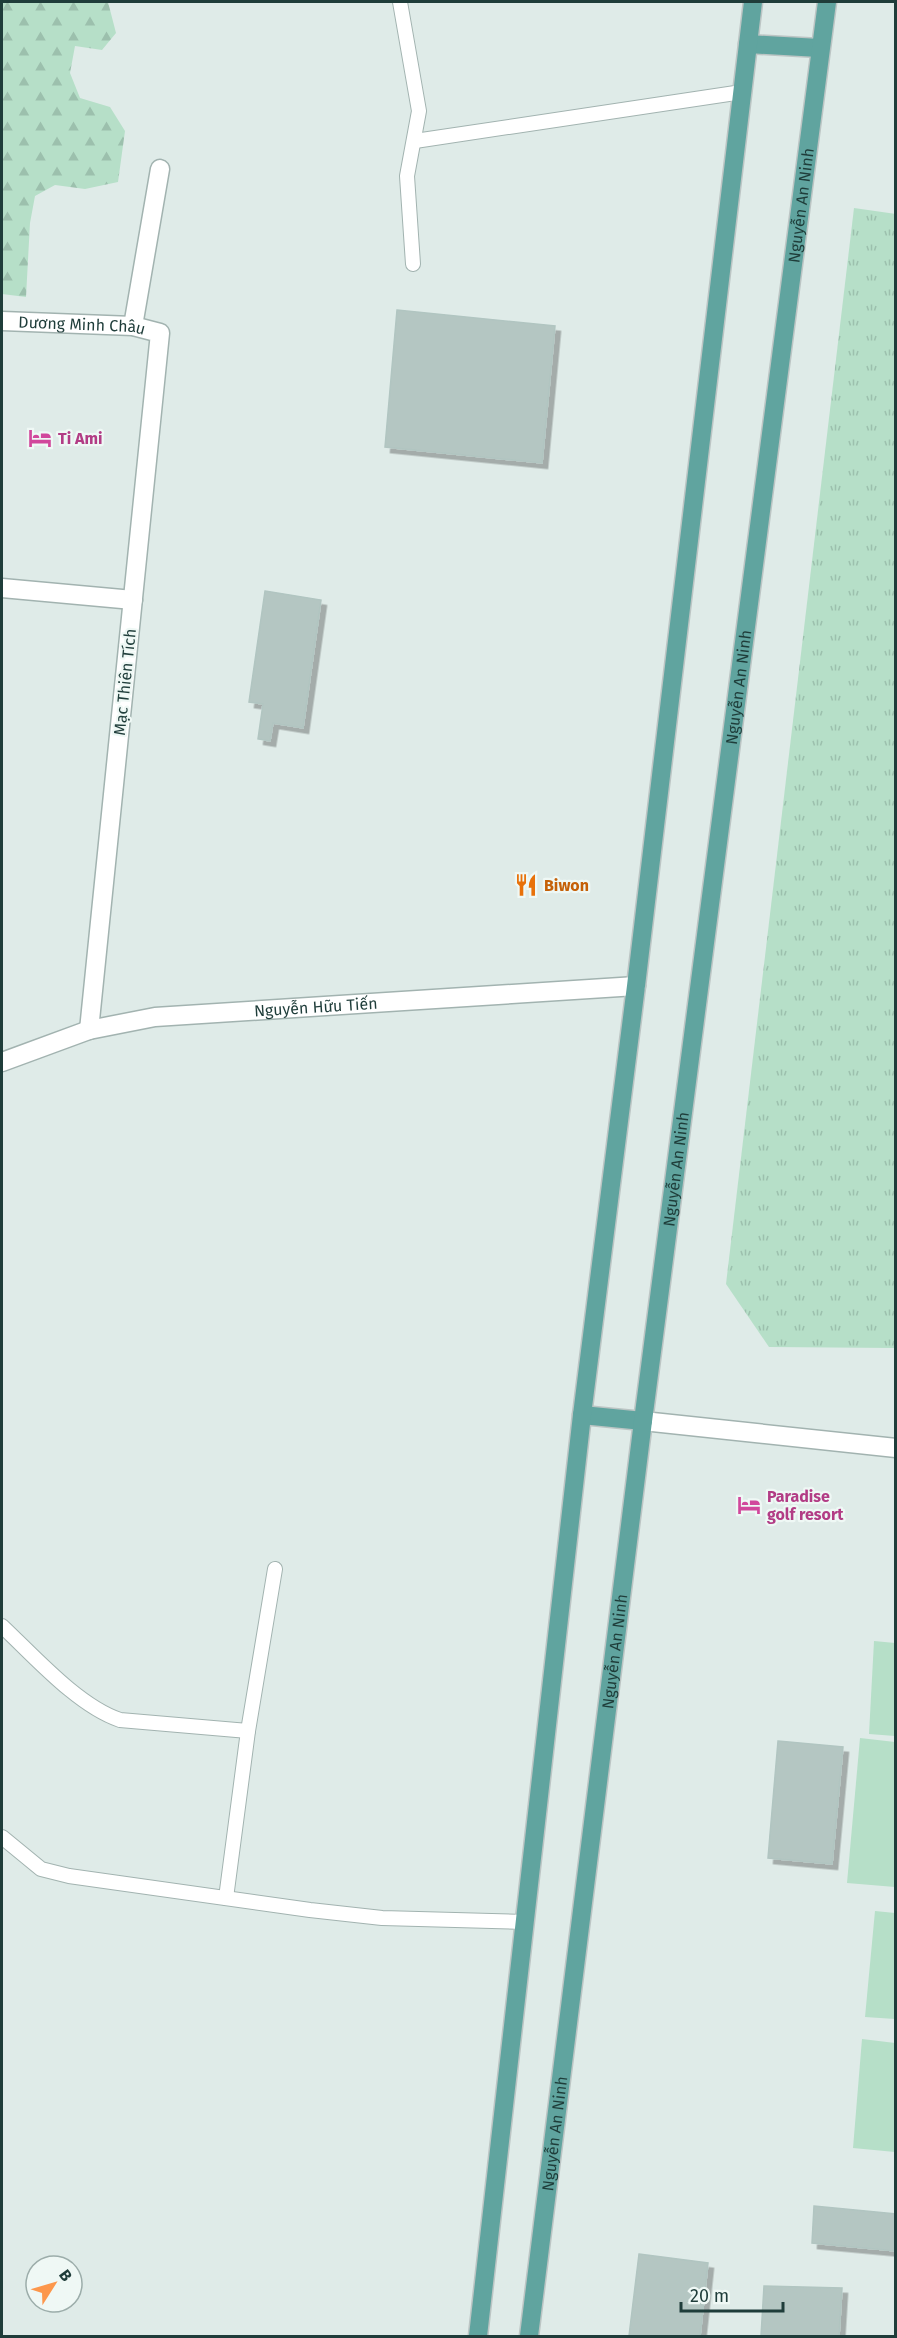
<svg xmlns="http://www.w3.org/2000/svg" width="897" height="2338" viewBox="0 0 897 2338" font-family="'Fira Sans',sans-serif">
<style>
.grass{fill:url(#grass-tufts)}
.forest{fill:url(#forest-firs)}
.pitch{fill:#b6dfc8}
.building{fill:#b4c6c2;stroke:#b1c5c1;stroke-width:1.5;filter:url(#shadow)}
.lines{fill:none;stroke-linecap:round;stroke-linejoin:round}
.service-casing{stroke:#a2b3b0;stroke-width:16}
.minor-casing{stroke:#a2b3b0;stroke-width:21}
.primary-casing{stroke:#bcc5c4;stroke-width:21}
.service{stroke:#fff;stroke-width:14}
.minor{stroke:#fff;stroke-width:18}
.primary{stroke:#60a49f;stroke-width:18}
.labels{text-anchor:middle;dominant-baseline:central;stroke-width:4.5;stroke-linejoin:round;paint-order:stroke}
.street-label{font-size:16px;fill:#1f3d3a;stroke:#eff8f5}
.hotel-label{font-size:16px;font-weight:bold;fill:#b23c85;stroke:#eff8f5;text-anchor:start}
.food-label{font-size:16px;font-weight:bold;fill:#c56008;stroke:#eff8f5;text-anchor:start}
</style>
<defs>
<pattern id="grass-tufts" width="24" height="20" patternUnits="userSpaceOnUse" patternTransform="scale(1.5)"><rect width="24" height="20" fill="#b6dfc8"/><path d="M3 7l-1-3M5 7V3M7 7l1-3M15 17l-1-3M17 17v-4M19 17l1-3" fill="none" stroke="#9cc0ad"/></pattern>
<pattern id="forest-firs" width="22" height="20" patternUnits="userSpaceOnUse" patternTransform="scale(1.5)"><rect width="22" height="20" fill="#b6dfc8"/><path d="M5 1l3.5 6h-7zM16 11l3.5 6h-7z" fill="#9cc0ad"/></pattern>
<filter id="shadow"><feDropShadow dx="5.5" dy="5.5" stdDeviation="0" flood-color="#0004"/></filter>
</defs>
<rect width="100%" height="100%" fill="#dfebe8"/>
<path class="grass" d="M854,208L896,214L895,1348L769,1347L726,1284Z"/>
<path class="forest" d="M2,2H108L116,33L102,50L75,46L70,73L80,98L110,107L125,131L118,182L85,189L55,185L35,196L30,223L26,297L2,294Z"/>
<g class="pitch">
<path d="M874,1641L895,1643V1736L869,1734Z"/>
<path d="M860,1738L895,1742V1887L847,1883Z"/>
<path d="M875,1911L895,1913V2019L865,2017Z"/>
<path d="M862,2039L895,2043V2152L853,2148Z"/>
</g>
<g class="building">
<path d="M397,310L555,326L542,463L385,447Z"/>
<path d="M265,591L321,600L303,728L273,723L270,741L258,739L263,704L249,702Z"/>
<path d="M778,1741L843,1747L832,1864L768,1858Z"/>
<path d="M814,2206L896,2214V2251L812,2243Z"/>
<path d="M639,2254L708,2263L700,2336H629Z"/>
<path d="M764,2286L842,2288L839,2336H761Z"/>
</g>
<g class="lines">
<g class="service-casing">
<g id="service">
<path d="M400,2L419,111L407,176L413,264"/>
<path d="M415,141L742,92"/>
<path d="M2,1626C34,1656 78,1706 120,1720L248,1731"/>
<path d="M2,1837L41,1869L69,1876L310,1910L382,1918L525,1922"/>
<path d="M226,1898L248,1731L275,1569"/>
</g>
</g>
<g class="minor-casing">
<g id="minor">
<path id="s1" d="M2,321L133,326L160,333L89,1030"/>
<path d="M133,326L160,169"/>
<path d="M2,588L133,600"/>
<path id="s2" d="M2,1062L89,1030L155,1017L636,986"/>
<path d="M643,1421L896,1448"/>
</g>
</g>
<g class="primary-casing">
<g id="primary">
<path d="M748,44L819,48"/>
<path d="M582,1415L643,1421"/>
<path d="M478,2336L582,1415L636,986L753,2"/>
<path id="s3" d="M529,2336L643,1421L827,2"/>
</g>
</g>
<use href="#service" class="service"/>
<use href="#minor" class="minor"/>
<use href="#primary" class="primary"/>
</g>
<defs>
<g id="hotel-bare" transform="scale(1.8)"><path d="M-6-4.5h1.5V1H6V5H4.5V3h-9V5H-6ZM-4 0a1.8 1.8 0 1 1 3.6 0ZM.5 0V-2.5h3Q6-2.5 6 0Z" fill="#d1479c" stroke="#eff8f5" stroke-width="2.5" paint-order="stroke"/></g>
<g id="restaurant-bare" transform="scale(1.8)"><path d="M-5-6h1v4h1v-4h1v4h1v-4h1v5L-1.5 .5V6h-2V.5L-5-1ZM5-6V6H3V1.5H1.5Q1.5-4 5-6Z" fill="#e8710a" stroke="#eff8f5" stroke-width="2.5" paint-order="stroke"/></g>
</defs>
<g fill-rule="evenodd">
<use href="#hotel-bare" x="40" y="438"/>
<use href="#restaurant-bare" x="526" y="885"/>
<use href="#hotel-bare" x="749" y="1505"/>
</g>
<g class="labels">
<g class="street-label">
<text stroke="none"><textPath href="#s3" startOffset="2148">Nguyễn An Ninh</textPath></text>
<text stroke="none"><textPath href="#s1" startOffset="80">Dương Minh Châu</textPath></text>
<text transform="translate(125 682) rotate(-84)">Mạc Thiên Tích</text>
<text stroke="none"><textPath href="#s3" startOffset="1662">Nguyễn An Ninh</textPath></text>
<text stroke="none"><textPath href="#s2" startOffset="321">Nguyễn Hữu Tiến</textPath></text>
<text stroke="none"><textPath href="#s3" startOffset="1176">Nguyễn An Ninh</textPath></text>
<text stroke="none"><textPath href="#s3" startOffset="690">Nguyễn An Ninh</textPath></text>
<text stroke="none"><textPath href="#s3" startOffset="204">Nguyễn An Ninh</textPath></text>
</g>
<g class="hotel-label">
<text x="58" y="438">Ti Ami</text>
<text x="767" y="1496">Paradise<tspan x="767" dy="18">golf resort</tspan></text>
</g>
<g class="food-label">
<text x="544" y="885">Biwon</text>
</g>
</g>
<rect width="897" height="2338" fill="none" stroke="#1f3d3a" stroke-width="6"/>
<g transform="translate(54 2284) rotate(53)"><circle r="28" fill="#eff8f5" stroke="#9cadaa" stroke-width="1.5"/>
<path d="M0-4.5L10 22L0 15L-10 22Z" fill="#fc974c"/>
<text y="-9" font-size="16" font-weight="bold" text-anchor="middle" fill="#1f3d3a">B</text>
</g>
<path d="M681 2302v9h102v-9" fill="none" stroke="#1f3d3a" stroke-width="3"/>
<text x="690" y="2302" font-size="18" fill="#1f3d3a" stroke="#eff8f5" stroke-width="4.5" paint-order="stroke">20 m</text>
</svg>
